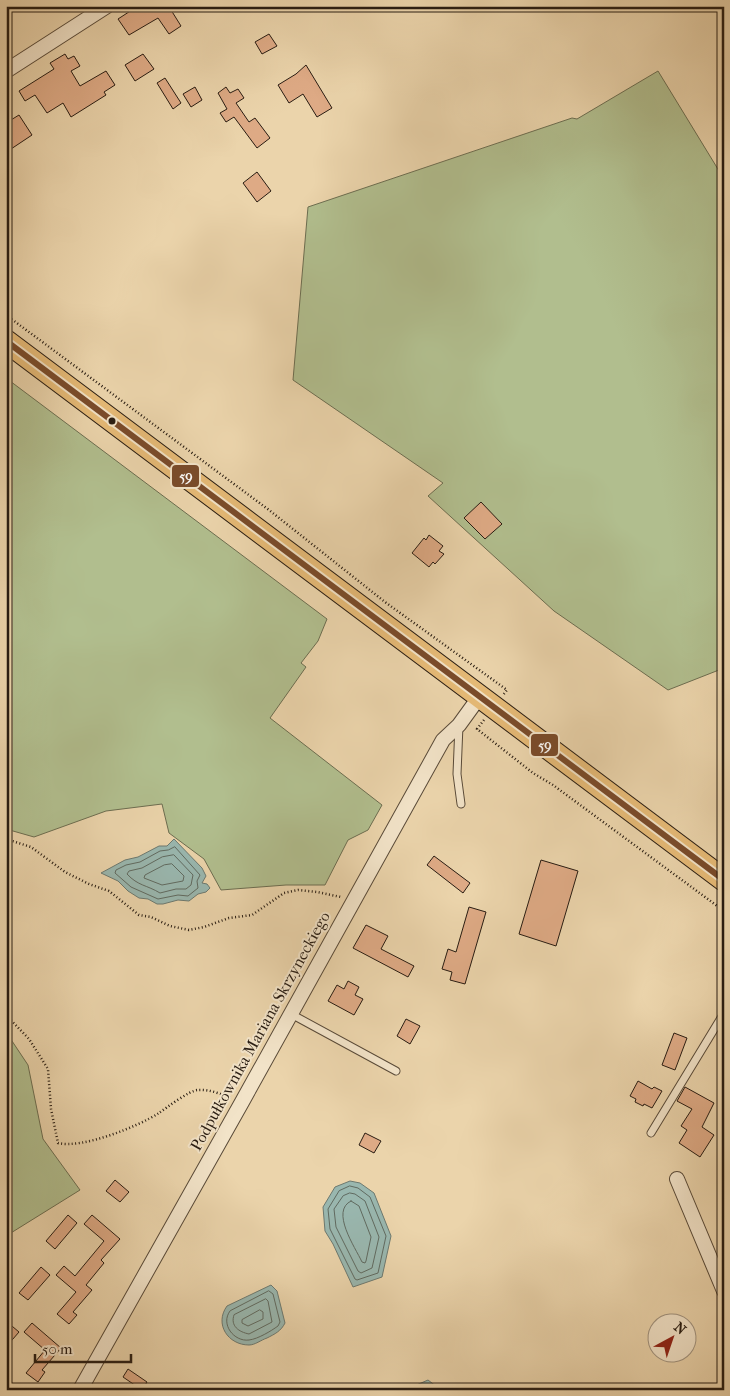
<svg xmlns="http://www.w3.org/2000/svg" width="730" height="1396" viewBox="0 0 730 1396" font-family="'IM FELL French Canon',serif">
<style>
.green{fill:#b1be8e;stroke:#6c6d50}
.water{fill:#99b7af;stroke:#6c7970}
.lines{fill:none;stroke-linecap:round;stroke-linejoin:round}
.shore{stroke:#606a60;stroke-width:1}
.building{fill:#deaa85;stroke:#281c12}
.service-casing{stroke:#594a38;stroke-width:9}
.minor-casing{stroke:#594a38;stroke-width:16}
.primary-casing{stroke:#281c12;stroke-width:24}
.path{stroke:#281c12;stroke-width:2.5;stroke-dasharray:1 2.5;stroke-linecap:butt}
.service{stroke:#f2e3c8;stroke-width:7}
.minor{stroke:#f2e3c8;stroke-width:14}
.primary{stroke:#e6ba76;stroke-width:22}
.bus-1-casing{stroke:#f2e3c8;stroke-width:10}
.bus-1{stroke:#7a4b2a;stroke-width:6}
.bus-dot{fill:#281c12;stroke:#f2e3c8;stroke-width:2}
.labels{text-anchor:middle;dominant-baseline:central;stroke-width:4;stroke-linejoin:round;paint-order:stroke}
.street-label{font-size:16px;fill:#281c12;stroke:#f2e3c8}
.line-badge{stroke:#f2e3c8;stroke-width:2}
.badge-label{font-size:14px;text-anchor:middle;font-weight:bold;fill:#fff}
</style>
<rect width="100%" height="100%" fill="#ebd4ab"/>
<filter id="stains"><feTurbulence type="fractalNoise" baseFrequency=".004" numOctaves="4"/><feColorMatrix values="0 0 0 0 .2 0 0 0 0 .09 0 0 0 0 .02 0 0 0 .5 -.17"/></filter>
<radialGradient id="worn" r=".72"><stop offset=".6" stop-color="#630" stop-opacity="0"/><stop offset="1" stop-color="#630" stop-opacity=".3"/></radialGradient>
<g class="green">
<path d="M658,71L724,179V668L668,690L554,611L428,496L443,483L293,380L308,207L572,118L577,119Z"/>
<path d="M6,378L327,619L318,641L301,663L306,667L270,718L382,805L368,830L348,840L325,885H286L221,890L204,859L169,833L162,804L106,811L34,837L6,829Z"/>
<path d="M6,1032L28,1065L43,1139L80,1190L6,1236Z"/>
</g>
<g class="water">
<path d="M174,839L202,868L206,876L202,883L207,884L210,888L206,892L198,894L189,901L178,900L163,904H157L148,899L139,898L128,891L118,881L101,873L125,860L138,857L159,846H167Z"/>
<path d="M350,1181L360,1183L374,1193L391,1236L382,1277L353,1287L333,1244L325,1231L323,1207L335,1187Z"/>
<path d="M271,1285L277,1291L285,1323C281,1331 275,1334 267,1338C261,1340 255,1345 249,1345C228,1345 214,1324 227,1306Z"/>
<path d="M428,1380L441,1390H405Z"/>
</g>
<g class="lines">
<g class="shore">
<path d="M175,847L200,875L197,881L198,888L188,896L178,895L158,899L131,887L115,873L116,870L126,865L140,862L160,851L168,850Z"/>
<path d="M174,855L193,875L191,885L186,889H176L160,893C147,885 138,886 127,874L129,871L142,868L162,857Z"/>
<path d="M172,864L184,876L183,881L162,885L144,878L145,875L164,865Z"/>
<path d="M350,1186L358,1188L370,1197L386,1236L378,1273L357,1280L355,1279L330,1229L328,1209L339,1191Z"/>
<path d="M350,1193L355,1194L365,1201L379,1237L372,1268L361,1273L358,1271L336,1227L334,1209L343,1196Z"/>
<path d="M351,1201L359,1206L371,1237L366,1261L365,1263L362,1262C355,1247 330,1211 351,1201Z"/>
<path d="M269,1291L273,1294L280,1322L278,1326C271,1331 258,1339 249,1340C234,1342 220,1324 230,1311Z"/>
<path d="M266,1299L268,1301L272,1322L249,1334C239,1332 230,1326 234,1315Z"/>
<path d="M260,1310L263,1312V1319L248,1326L242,1323V1320Z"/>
</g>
</g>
<g class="building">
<path d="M138,6H176L171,10L181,26L169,34L158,18L129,35L118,19Z"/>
<path d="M269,34L277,46L262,54L255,42Z"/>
<path d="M65,54L68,59L74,56L80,66L71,71L80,86L106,71L115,85L104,92L106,95L71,117L63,103L47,113L35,95L25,101L19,91L54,69L50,63Z"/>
<path d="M143,54L154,69L135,81L125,65Z"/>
<path d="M306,65L332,108L317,117L303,94L289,103L278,85L296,74Z"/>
<path d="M165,78L181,103L173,109L157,83Z"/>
<path d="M195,87L202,100L191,107L183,94Z"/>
<path d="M226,87L230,93L238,89L244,98L236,103L249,122L255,118L270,138L257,148L234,117L226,122L220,113L227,109L218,93Z"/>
<path d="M19,115L32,135L11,149L6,141V123Z"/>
<path d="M257,172L271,191L257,202L243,183Z"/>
<path d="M481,502L502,524L485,539L464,518Z"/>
<path d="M429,535L443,546L439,551L444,554L435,564L433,562L429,567L412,553L424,538L426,540Z"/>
<path d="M434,856L470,883L463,893L427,865Z"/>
<path d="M541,860L578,871L556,946L519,934Z"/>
<path d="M469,907L486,912L465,984L450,980L452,972L442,969L448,949L456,952Z"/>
<path d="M366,925L388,936L381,949L414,966L408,977L353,948Z"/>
<path d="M348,981L359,987L355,995L363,999L354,1015L328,1001L337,985L344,989Z"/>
<path d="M406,1019L420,1026L410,1044L397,1036Z"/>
<path d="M674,1033L687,1038L675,1070L662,1065Z"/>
<path d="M638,1081L652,1089L654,1087L662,1091L652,1108L644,1104L643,1106L635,1102L636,1099L630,1096Z"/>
<path d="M685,1087L714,1103L702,1127L714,1135L700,1157L679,1143L687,1130L681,1126L692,1109L677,1101Z"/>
<path d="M365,1133L381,1141L374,1153L359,1145Z"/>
<path d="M115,1180L129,1192L120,1202L106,1191Z"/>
<path d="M68,1215L77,1223L55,1249L46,1241Z"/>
<path d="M92,1215L120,1239L101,1260L104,1263L86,1285L92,1290L73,1312L77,1315L69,1324L57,1314L76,1292L56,1275L64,1266L75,1276L104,1241L84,1224Z"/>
<path d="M41,1267L50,1275L28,1300L19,1293Z"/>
<path d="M6,1321L19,1332L6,1347Z"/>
<path d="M32,1323L61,1348L42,1370L45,1372L38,1382L26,1373L45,1350L24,1332Z"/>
<path d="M128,1369L147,1382L142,1390L123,1377Z"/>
</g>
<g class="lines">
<g class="service-casing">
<g id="service">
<path d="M459,725L457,774L461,804"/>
<path d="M291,1014L396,1071"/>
<path d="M651,1133L724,1013"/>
</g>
</g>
<g class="minor-casing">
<g id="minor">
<path d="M6,71L107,6"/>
<path d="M677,1179L724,1291"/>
<path d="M80,1390L242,1102L443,740L459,725L480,696"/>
</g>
</g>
<g class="primary-casing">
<path id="primary" d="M6,341L724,880"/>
</g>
<g class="path">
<path d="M6,315L269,510L385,602L507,690L503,695"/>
<path d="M484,720L477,729L533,773L553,785L724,911"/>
<path d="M6,839L31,847L65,872L89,884L109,891L139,915L151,917L170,926L189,930L204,927L229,918L252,915L284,893L298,890L317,892L341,897"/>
<path d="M6,1015L29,1039L48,1069L51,1109L58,1143C82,1149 137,1127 159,1113C166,1108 190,1090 198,1090C209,1089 221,1094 231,1098"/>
</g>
<use href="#service" class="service"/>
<use href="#minor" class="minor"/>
<use href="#primary" class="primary"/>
<g class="bus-1-casing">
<path id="bus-1" d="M6,341L724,880"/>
</g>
<use href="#bus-1" class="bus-1"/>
</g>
<circle class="bus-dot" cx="112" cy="421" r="4.5"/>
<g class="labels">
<g class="street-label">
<text transform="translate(260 1031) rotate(-61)">Podpułkownika Mariana Skrzyneckiego</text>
</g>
</g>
<g class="line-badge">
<rect x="171" y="464" width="29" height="24" rx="5" fill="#7a4b2a"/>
<rect x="530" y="733" width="29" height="24" rx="5" fill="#7a4b2a"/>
</g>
<g class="badge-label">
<text x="186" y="481">59</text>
<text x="545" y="750">59</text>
</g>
<rect width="730" height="1396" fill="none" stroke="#ebd4ab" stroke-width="25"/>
<rect x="8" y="8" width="715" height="1381" fill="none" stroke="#281c12" stroke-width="2.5"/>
<rect x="12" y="12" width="705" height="1371" fill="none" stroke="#281c12"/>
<g transform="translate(672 1338) rotate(40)"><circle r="24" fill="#f2e3c8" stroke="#a1937f"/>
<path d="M0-4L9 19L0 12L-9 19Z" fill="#8f2418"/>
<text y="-8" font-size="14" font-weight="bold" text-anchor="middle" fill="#281c12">N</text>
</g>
<path d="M35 1354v8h96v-8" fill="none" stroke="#281c12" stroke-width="2.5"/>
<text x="42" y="1354" font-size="15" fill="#281c12" stroke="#f2e3c8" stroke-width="4" paint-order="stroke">50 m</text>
<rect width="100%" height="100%" filter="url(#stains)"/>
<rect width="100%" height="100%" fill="url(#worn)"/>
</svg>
